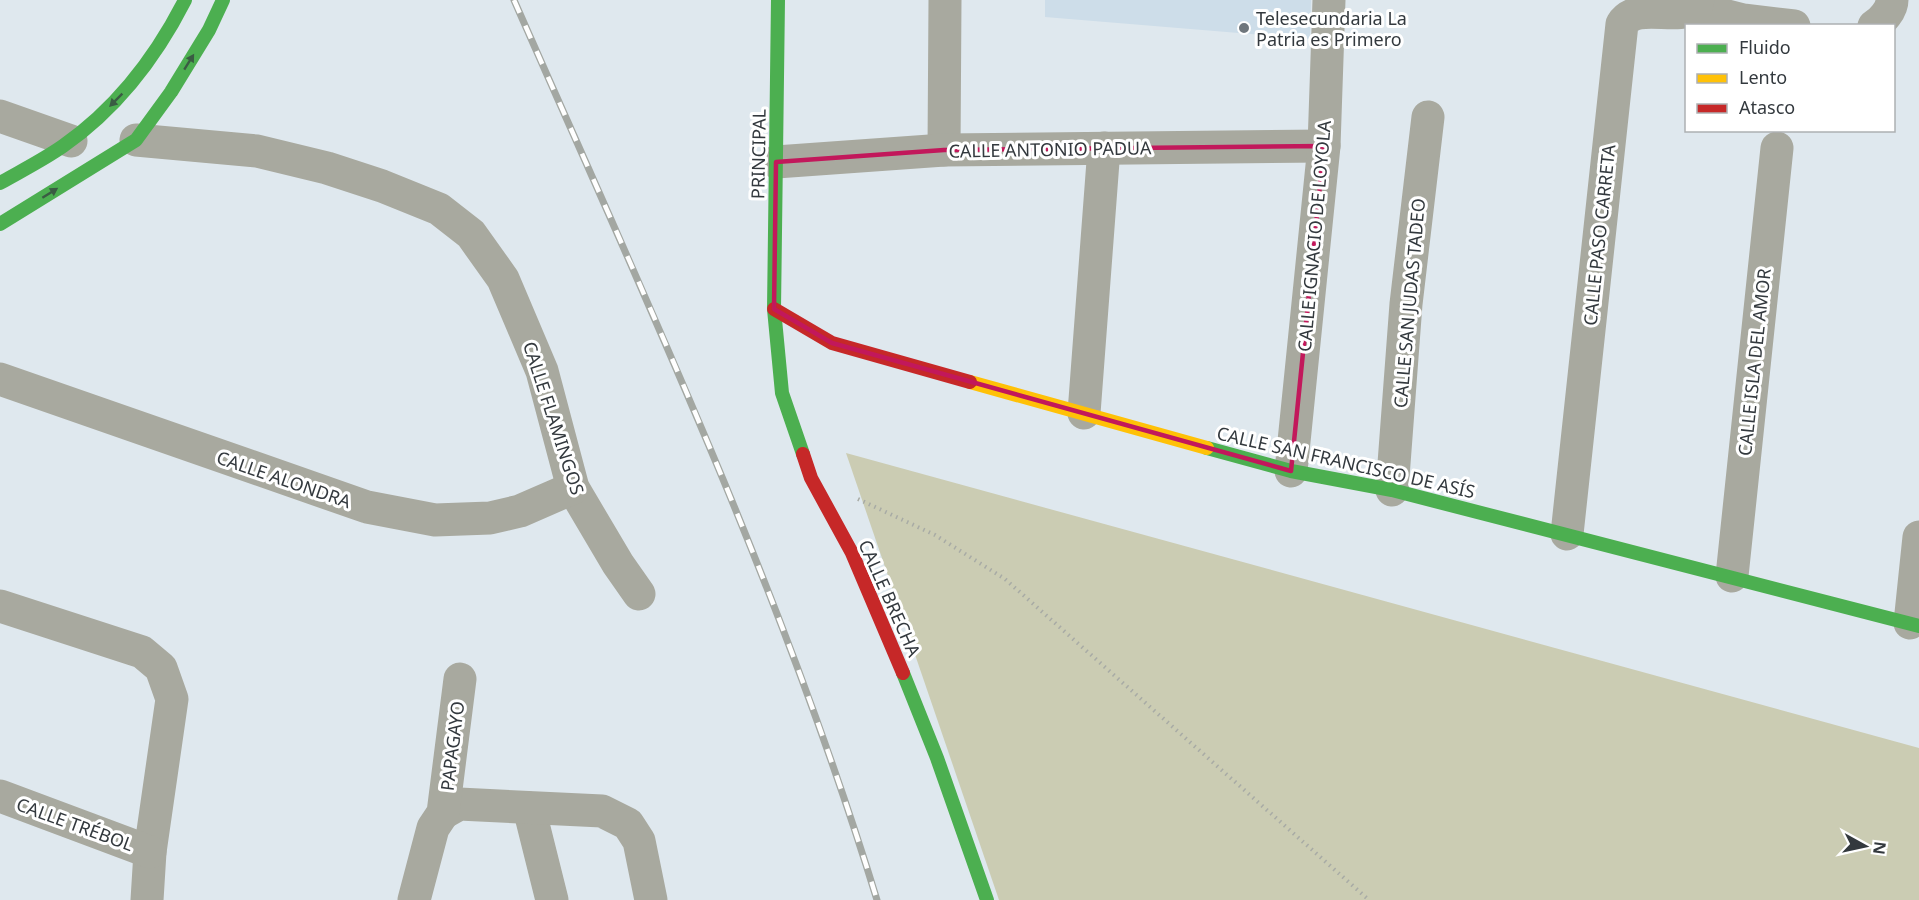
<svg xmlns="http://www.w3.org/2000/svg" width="1919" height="900" viewBox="0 0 1919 900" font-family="'Noto Sans',sans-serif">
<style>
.built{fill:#cddde9}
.green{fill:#cbccb3}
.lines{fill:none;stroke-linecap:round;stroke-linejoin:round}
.path{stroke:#a8aba5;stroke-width:4;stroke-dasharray:1.5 4.5;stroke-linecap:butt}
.street{stroke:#a8a99f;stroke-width:33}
.fast{stroke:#4caf50;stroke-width:14}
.slow{stroke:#ffc107;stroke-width:14}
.jam{stroke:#c62828;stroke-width:14}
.rail-casing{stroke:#a3a7a2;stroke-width:7}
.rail{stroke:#fff;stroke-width:4.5;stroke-dasharray:14;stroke-linecap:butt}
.oneway{fill:#3a5c43}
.marked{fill:none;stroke:#c2185b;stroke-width:4.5;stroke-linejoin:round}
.poi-dot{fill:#6f767c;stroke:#fff;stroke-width:2}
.labels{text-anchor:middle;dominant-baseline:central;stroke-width:6;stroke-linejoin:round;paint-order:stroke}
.poi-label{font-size:18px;fill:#33393e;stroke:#fff;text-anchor:start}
.street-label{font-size:18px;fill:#33393e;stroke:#fff}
</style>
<rect width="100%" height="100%" fill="#dfe8ee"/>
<path class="built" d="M1045,0H1311L1310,39L1045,17Z"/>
<path class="green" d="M846,453L1919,748V900H999Z"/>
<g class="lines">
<path class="path" d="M858,499L935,535L1005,579L1369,900"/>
<g class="street">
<path d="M1696,8L1743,20L1794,26"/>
<path d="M1874,26C1882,21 1892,10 1892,0"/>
<path d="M0,116L71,141"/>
<path d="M136,140L257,151L327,168L382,186L439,209L471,234L503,279L542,371L573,488L618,564L639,594"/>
<path d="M944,150L945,0"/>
<path d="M776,162L944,150L1324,146"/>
<path d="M0,379L367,507L435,520L490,518L520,511L573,488"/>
<path d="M1084,413L1104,148"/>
<path d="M1291,471L1324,146L1329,0"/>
<path d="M1392,490L1406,304L1428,117"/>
<path d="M1567,534L1622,24C1636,1 1675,21 1696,8L1698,0"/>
<path d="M1732,576L1777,148"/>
<path d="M0,606L142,652L161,668L172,699L150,852L147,900"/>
<path d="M1910,623L1919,537"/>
<path d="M0,796L150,852"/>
<path d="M529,808L552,900"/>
<path d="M443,813L459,804L602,811L628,824L639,841L651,900"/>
<path d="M414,900L433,828L443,813L460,679"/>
</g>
<g class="fast">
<path d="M778,0L774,309L782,393L803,454"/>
<path d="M0,183C21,171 43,160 63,146C116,109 156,57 185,0"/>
<path d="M0,224L136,140L171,92L209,30L223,0"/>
<path d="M1207,448L1291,471L1392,490L1919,626"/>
<path d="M903,673L937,758L987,900"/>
</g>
<path class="slow" d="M970,382L1207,448"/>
<g class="jam">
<path d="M774,309L832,343L970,382"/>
<path d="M803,454L811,478L852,553L903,673"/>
</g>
<g class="rail-casing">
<path id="rail" d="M514,0C644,296 782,590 877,900"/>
</g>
<use href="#rail" class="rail"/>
</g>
<defs><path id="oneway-solid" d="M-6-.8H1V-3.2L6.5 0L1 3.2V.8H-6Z" transform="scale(1.5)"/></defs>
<g class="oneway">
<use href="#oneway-solid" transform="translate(189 62) rotate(-58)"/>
<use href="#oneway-solid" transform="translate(116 100) rotate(135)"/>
<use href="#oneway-solid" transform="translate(50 193) rotate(-32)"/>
</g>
<path class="marked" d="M1324,146L1291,471L832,343L774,309L776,162L944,150Z"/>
<circle class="poi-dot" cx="1244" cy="28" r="6"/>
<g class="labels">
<g class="poi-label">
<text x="1256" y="18">Telesecundaria La<tspan x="1256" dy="21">Patria es Primero</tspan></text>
</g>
<g class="street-label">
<text transform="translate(1050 149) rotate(-1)">CALLE ANTONIO PADUA</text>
<text transform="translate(758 154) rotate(-89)">PRINCIPAL</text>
<text transform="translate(1599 235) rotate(-84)">CALLE PASO CARRETA</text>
<text transform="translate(1314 236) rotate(-85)">CALLE IGNACIO DE LOYOLA</text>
<text transform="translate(1409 303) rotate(-85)">CALLE SAN JUDAS TADEO</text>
<text transform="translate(1754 362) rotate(-84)">CALLE ISLA DEL AMOR</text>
<text transform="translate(554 418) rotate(72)">CALLE FLAMINGOS</text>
<text transform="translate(1346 462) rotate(13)">CALLE SAN FRANCISCO DE ASÍS</text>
<text transform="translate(284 479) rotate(19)">CALLE ALONDRA</text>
<text transform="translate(890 598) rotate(66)">CALLE BRECHA</text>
<text transform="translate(452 746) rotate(-83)">PAPAGAYO</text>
<text transform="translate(75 824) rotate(20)">CALLE TRÉBOL</text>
</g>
</g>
<rect x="1685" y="24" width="210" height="108" fill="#ffffff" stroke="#adb0b2" stroke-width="1.5"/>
<rect x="1697" y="44" width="30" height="9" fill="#4caf50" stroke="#adb0b2" stroke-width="1.5"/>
<text x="1739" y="54" font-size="18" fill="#33393e">Fluido</text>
<rect x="1697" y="74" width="30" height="9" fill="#ffc107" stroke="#adb0b2" stroke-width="1.5"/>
<text x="1739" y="84" font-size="18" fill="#33393e">Lento</text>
<rect x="1697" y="104" width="30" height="9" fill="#c62828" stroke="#adb0b2" stroke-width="1.5"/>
<text x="1739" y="114" font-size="18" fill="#33393e">Atasco</text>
<g transform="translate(1865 846) rotate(98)" stroke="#ffffff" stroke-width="4.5" paint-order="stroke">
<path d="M0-4.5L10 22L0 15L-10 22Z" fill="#33393e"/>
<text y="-9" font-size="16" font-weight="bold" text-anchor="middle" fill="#33393e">N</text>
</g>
</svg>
